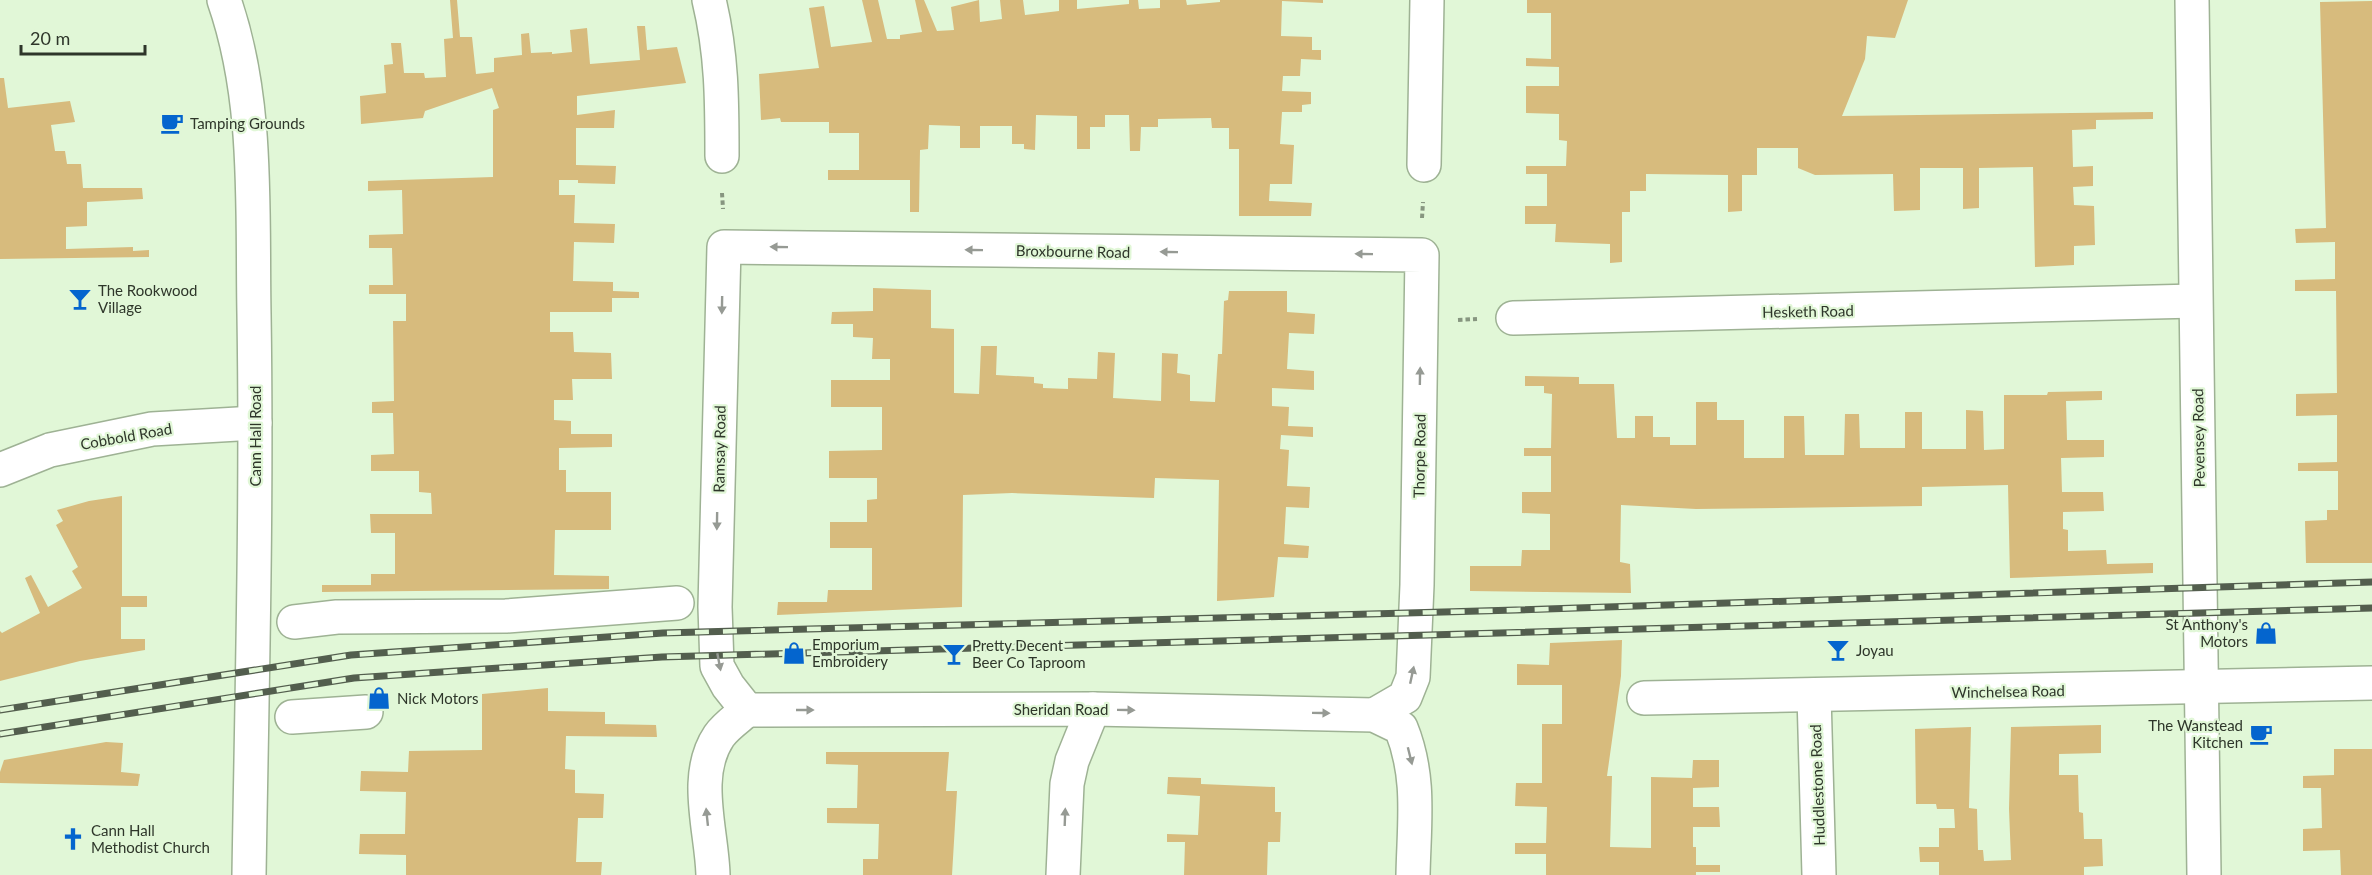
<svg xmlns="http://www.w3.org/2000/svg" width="2372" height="875" viewBox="0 0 2372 875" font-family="Lato,sans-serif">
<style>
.green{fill:#d7bb7d}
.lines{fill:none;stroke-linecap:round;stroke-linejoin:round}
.minor-casing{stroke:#9eb294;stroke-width:36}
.path{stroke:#879680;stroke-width:4;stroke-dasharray:4.5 3;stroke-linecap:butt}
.minor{stroke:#fff;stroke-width:33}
.rail-casing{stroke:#535e4e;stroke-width:7}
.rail{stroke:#e1f7d7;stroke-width:4.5;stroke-dasharray:14;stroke-linecap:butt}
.oneway{fill:#969a94}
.labels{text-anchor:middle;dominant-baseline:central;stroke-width:4.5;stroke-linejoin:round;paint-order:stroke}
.poi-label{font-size:15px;fill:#2e362a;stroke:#e1f7d7;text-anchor:start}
.street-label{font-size:15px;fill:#2e362a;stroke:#e1f7d7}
</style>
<rect width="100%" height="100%" fill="#e1f7d7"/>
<g class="green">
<path d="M450,0H457L460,37H472L476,74L494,72V58L522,55L521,34L529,33L531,53L552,52V54L572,52L570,30L587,28L590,64L640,60L637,26H645L647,50L677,47L686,83L577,96V115L615,110L614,128H576V165L616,166L615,184L578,183V180H559V195H575L574,223L615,224L614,243L574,242L573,281L613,282V291L639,292V298H612V312H550V332H573L574,352L611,353L612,379H572L573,400H554V420L571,421V434H612V447L559,448V470H566V492H611V530H555L554,575L609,576V589L322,592V585H371V574H395V533H371L370,514H432L431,493L419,492V471H371V455L394,454L393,413H372V402L394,401L393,321H406V294H369V285H393L392,248H369V235L403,234L402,190L368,191V181L493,177V110L499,108L492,88L425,111L423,118L361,124L360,96L386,93L384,65L393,64L391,43H401L404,73H424L425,78L446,77L444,39L453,38Z"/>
<path d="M862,0H878L887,39H900V35L922,32L915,0H924L937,31L954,30L951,7L979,0L980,22L1002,19L1000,0H1023L1025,15L1059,11V0H1077V9L1129,4V0H1138L1139,9L1160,8V0H1186L1187,5L1220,2V0H1323V3L1282,1L1281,36L1312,37V50H1321V60L1301,59L1300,76H1283L1282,91L1311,92V104L1302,105V112H1282L1280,144L1294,145L1292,184H1270L1269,201L1312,203L1311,216H1239V149H1229V128H1212L1211,118L1158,119V127H1141L1140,151H1130L1129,115H1105V127H1090V149H1077V116L1036,115L1035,150L1024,149V144H1012V126H980V148H960V126L929,125L928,149L920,150L919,212H910V180H828V170H859V133H829V122H781L780,118L761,120L759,74L819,68L809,8L824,6L831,47L872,42Z"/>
<path d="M1527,0H1908L1895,38L1867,36L1865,59L1842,116L2153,112V119L2096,120V129L2072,130L2073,167L2093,166V186L2073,187L2074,205L2094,206L2095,245L2074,246V265L2035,267L2033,167L1979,168V208L1963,209V168H1920V210L1894,211L1893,174L1815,175L1798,168V148H1757V175H1742V211L1728,212V175L1646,174V191H1630V212H1622V262L1610,263V244L1555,242L1556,224H1525V206H1547V174H1526V166H1566L1567,141L1559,140V114L1526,113V86H1559V67L1526,66V58L1551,59V13H1527Z"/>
<path d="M2372,1V563H2306L2305,521L2327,520V510H2338V471H2298V463L2337,462V415L2296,416V394L2337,393L2336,291H2295V280L2335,279V242L2296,243L2295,229L2326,228L2320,2Z"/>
<path d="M0,78H4L8,108L70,101L75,122L51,125L55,151H65L67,164H81L83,188H142L143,199L87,202V226L66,227V249L133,247V251L149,250V257L0,259Z"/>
<path d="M873,288L931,290V328L954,329V393L979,394L981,346H997L996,375L1034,377V383L1043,384V388L1068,389V378L1097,379L1098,352L1115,353L1113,398L1161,401L1162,353L1178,354L1177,373L1190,375V401L1215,402L1218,354H1222L1224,301L1228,300L1229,291H1287V312L1315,314L1314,334L1289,333L1287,369L1314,371V390L1272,388V406L1289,407L1288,426L1313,427V437L1281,435L1280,449L1289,450L1287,486L1310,487L1309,508L1286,507L1284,544L1309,546L1308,558L1278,557L1274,597L1217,601L1219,480L1155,478L1154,498L1012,493L963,495L962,607L777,615L778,602H827L828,590H872V548H830V522H867V500L877,499V478H829V451L882,450V407H831V380H890V359H872L873,338L853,337V324H831L832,312L873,311Z"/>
<path d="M1525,376L1579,377V384H1614L1617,438H1635V416H1653V437H1670V445H1696V402H1717V420H1744V458H1784V416H1804L1805,455H1844L1845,414H1859L1860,448H1905V412H1922V449H1966V410L1983,411L1984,450L2004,449V395H2047L2048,392L2102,391V400L2066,401L2067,440H2104V457L2061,458L2062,492H2103L2104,511L2063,512V529L2068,530V551L2106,550L2107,564L2153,563V573L2010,578L2008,485L1922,487V506L1696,509L1621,505L1620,562L1630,564L1631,593L1470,591V566H1521L1522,550H1550V514L1522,513V492H1551V456H1524V448H1551L1552,394L1544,393V386H1525Z"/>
<path d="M122,496V596H147V607H121V639H145V650L80,661L0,681V631L2,633L40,613L25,578L31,575L48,607L82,588L72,571L78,567L56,525L63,521L57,510L89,501Z"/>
<path d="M1622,640L1621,676L1607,776H1612L1610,847L1651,848V777L1692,778L1693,760H1719V787L1693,788V807H1719L1720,827H1693V847H1696V865H1720V872H1696V875H1546V854H1515V843H1546L1547,807L1515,806L1516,783H1542V724H1562V685H1517V664L1549,665L1550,643Z"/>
<path d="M548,688V711L605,712V724L656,725L657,737L566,736L565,769L575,770V793L604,794L603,818H578L576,862H602L601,875H406V855L359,854L360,834H405L406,792L360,791L361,771L408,772L409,751L482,750V694Z"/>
<path d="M2101,725V753L2059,754V775H2078L2079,812L2083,813L2084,839H2102L2103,866L2084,867V875H1939V862H1920L1919,847H1939V828H1955L1954,809H1937L1936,804H1916L1915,729L1971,727L1969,808L1977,809L1978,850H1983L1984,861L2011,860L2009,809L2011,727Z"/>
<path d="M106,742L123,743L121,772L140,774L138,786L0,783V772L4,760Z"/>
<path d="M2334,749H2372V875H2341L2340,850L2303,851V829L2322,828L2321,788H2303V776L2334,775Z"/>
<path d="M826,752H949L946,791H957L952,875H863V859H878L879,824L827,823V808H857L858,765L826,764Z"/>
<path d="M1168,777L1201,778V784L1275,787V812H1281L1280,842H1268L1267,875H1184L1185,842H1167V834L1198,835L1200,796L1167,794Z"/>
</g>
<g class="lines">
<g class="minor-casing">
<g id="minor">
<path d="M224,0C259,100 252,209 254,314C257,501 252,688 249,875"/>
<path d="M709,0C722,54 722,101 722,156"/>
<path d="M2192,0L2204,875"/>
<path d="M1424,165L1427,0"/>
<path d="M1513,318L2195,301"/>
<path d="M0,470L50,450L152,429L255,423"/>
<path d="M294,622L337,617L506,616L677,603"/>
<path d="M1814,695L1819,875"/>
<path d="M1644,698L2372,683"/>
<path d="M747,710L728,686L717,666L715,607L724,247L1422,255L1417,585L1413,677L1405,697L1374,715"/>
<path d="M747,710L1093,709L1374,715L1401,728C1421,777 1414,823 1413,875"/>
<path d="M292,717L366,712"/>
<path d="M713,875C712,831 692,776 719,736C726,726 738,718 747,710"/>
<path d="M1063,875L1067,784L1072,761L1093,709"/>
</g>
</g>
<g class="path">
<path d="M722,193L723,209"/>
<path d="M1422,218L1423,202"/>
<path d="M1458,320L1477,319"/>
</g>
<use href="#minor" class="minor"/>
<g class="rail-casing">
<g id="rail">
<path d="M0,710L351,655L663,633L1516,610L2372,582"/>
<path d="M0,734L354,678L662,657L2372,608"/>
</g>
</g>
<use href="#rail" class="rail"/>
</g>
<defs><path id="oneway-solid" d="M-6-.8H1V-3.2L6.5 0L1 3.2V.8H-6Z" transform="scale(1.5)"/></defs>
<g class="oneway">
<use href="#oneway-solid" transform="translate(779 247) rotate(-179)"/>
<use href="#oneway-solid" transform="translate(974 250) rotate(-179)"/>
<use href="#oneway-solid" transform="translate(1169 252) rotate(-179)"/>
<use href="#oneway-solid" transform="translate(1364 254) rotate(-179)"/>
<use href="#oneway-solid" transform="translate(722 305) rotate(91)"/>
<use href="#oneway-solid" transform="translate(1420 376) rotate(-89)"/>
<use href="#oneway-solid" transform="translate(717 521) rotate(91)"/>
<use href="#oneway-solid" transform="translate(719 662) rotate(79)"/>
<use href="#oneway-solid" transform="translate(1412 675) rotate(-78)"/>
<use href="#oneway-solid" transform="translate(805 710)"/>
<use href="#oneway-solid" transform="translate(1126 710) rotate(1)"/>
<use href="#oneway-solid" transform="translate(1321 713) rotate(1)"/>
<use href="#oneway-solid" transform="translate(1410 756) rotate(76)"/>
<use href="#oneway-solid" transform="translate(707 817) rotate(-96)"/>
<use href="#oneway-solid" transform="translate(1065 817) rotate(-88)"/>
</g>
<defs>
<g id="cafe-bare" transform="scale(1.8)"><path d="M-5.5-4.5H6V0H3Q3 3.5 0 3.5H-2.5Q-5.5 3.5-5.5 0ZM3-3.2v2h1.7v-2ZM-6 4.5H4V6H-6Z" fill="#0465ce" stroke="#e1f7d7" stroke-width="2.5" paint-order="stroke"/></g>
<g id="bar-bare" transform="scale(1.8)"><path d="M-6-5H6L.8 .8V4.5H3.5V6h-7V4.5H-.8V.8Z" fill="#0465ce" stroke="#e1f7d7" stroke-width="2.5" paint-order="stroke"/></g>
<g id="shop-bare" transform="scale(1.8)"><path d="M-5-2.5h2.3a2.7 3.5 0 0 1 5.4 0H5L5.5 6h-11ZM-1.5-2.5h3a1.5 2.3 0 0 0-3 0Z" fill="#0465ce" stroke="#e1f7d7" stroke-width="2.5" paint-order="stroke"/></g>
<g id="church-bare" transform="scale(1.8)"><path d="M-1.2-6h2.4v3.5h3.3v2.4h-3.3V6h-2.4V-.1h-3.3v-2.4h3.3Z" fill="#0465ce" stroke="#e1f7d7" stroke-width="2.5" paint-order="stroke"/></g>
</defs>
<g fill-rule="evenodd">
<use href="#cafe-bare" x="172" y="123"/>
<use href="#bar-bare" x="80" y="299"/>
<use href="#shop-bare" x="2266" y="633"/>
<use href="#bar-bare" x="1838" y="650"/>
<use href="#shop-bare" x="794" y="653"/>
<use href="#bar-bare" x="954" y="654"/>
<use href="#shop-bare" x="379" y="698"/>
<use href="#cafe-bare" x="2261" y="734"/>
<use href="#church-bare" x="73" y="839"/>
</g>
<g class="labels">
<g class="poi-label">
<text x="190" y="123">Tamping Grounds</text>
<text x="98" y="290">The Rookwood<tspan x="98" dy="17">Village</tspan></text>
<text x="2248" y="624" text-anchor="end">St Anthony's<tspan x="2248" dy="17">Motors</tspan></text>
<text x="812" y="644">Emporium<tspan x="812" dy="17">Embroidery</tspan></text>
<text x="972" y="645">Pretty Decent<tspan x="972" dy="17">Beer Co Taproom</tspan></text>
<text x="1856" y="650">Joyau</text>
<text x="397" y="698">Nick Motors</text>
<text x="2243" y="725" text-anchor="end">The Wanstead<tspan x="2243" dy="17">Kitchen</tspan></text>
<text x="91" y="830">Cann Hall<tspan x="91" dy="17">Methodist Church</tspan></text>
</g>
<g class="street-label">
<text transform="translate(1073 251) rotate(1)">Broxbourne Road</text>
<text transform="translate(1808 311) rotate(-1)">Hesketh Road</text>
<text transform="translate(126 436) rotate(-10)">Cobbold Road</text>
<text transform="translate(255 436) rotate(-90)">Cann Hall Road</text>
<text transform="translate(2198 438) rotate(-91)">Pevensey Road</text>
<text transform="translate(719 449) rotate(-89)">Ramsay Road</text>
<text transform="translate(1419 456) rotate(-89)">Thorpe Road</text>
<text transform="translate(2008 691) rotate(-1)">Winchelsea Road</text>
<text x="1061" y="709">Sheridan Road</text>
<text transform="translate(1817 785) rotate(-92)">Huddlestone Road</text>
</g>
</g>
<path d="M21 45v9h124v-9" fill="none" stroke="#2e362a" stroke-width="3"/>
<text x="30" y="45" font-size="18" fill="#2e362a" stroke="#e1f7d7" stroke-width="4.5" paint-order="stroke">20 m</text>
</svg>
